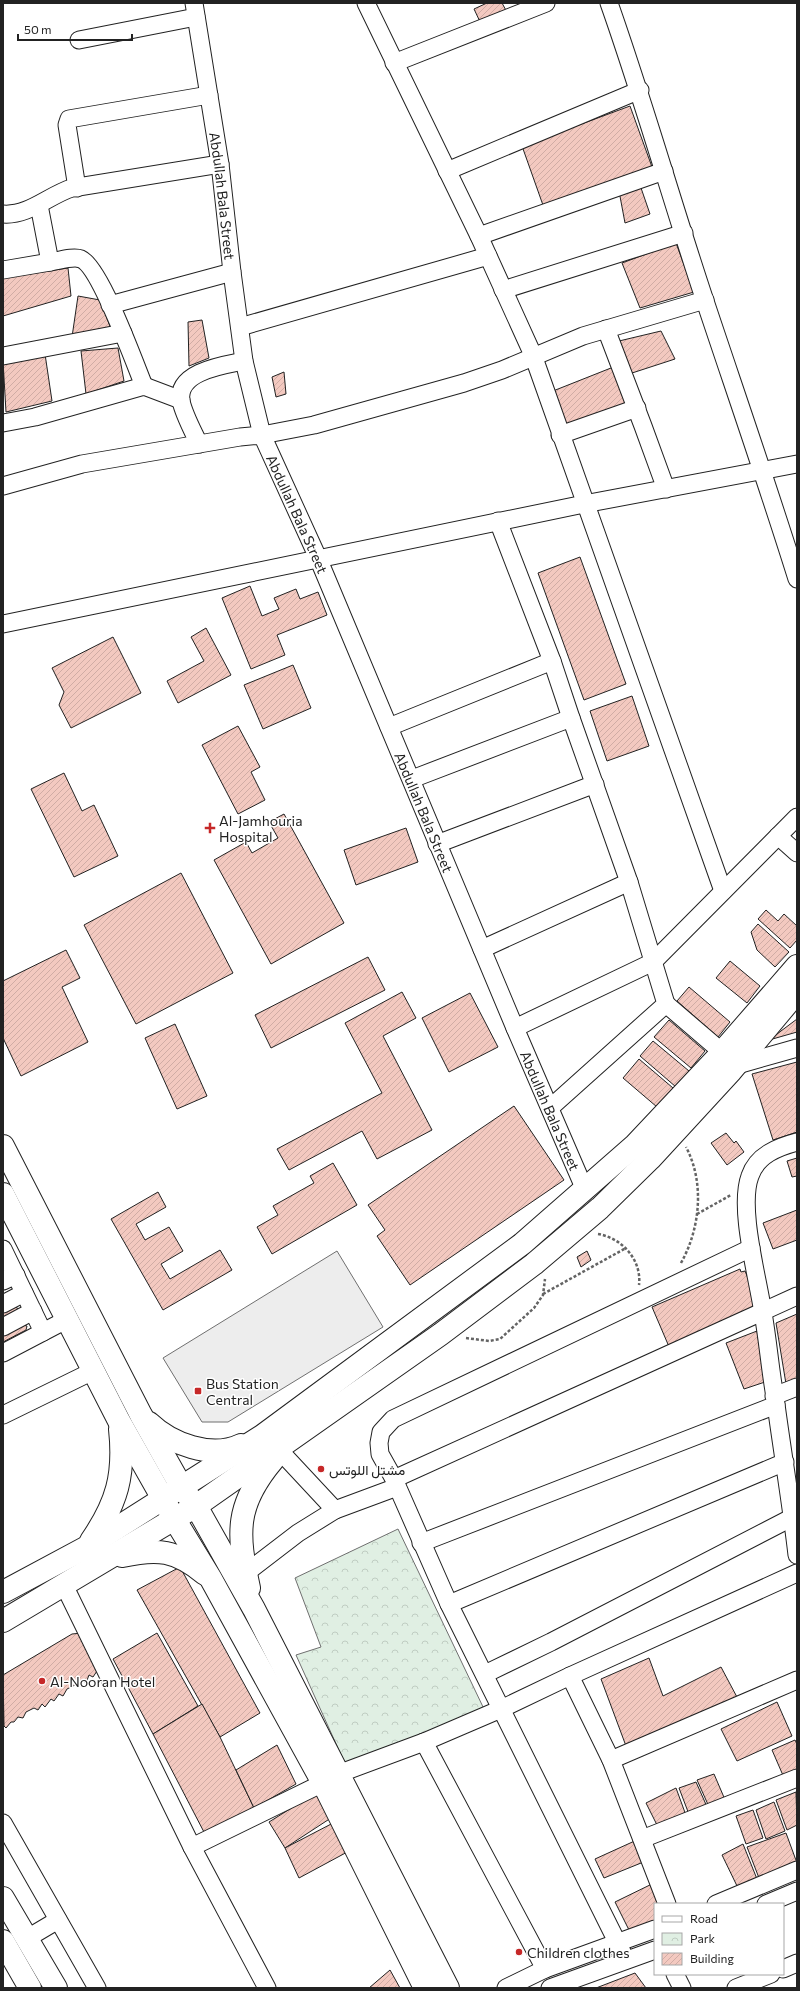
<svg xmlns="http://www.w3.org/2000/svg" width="800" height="1991" viewBox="0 0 800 1991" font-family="Commissioner,Vazirmatn,sans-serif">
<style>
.park{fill:url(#park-crowns);stroke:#6f6f6f}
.parking{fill:#ededed;stroke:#6f6f6f}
.building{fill:url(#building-hatch);stroke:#222}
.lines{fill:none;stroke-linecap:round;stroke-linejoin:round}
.minor-casing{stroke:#222;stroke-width:19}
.major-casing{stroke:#222;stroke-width:24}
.path{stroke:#646464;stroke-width:2.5;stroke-dasharray:3 2;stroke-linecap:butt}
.minor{stroke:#fff;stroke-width:17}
.major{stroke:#fff;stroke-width:22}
.poi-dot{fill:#c62828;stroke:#fff;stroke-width:1.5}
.labels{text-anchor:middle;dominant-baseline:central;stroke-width:3;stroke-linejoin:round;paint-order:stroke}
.street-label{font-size:14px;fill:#222;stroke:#fff}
.poi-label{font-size:14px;fill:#222;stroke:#fff;text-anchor:start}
</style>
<defs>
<pattern id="park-crowns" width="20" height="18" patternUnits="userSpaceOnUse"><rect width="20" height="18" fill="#e0efe3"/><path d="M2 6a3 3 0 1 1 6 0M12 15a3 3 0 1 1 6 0" fill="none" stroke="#c0cdc2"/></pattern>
<pattern id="building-hatch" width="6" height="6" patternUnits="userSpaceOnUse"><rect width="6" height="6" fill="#f3c9c0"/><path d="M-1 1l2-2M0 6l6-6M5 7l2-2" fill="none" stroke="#d0aca5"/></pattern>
</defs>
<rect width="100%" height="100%" fill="#fff"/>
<path class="park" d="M398,1529L484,1709L346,1766L296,1655L321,1647L295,1578Z"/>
<path class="parking" d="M337,1251L383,1327L228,1422H202L163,1358Z"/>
<g class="building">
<path d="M487,3H502L508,14L482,26L474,9Z"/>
<path d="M630,106L652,167L544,208L522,146Z"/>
<path d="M640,185L650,214L625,223L619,191Z"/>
<path d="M676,243L694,292L640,308L622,263Z"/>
<path d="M68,268L71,296L3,316V278Z"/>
<path d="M78,296L100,300L111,329L72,337Z"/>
<path d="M202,320L209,358L189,366L188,322Z"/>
<path d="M661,331L675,359L629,374L619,341Z"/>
<path d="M118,348L124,381L86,394L81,351Z"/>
<path d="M45,354L52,401L6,412L3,361Z"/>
<path d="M616,366L630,404L565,428L553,391Z"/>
<path d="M284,372L286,394L276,397L272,377Z"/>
<path d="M580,557L626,684L584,700L538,573Z"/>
<path d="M250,586L262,616L279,609L274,598L296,589L300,599L318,592L327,615L277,635L285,655L251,669L222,598Z"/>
<path d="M206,628L231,675L178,703L167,681L204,661L191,637Z"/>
<path d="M113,637L141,693L71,728L59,705L64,692L52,668Z"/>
<path d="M293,665L311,708L263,729L244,685Z"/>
<path d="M632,696L649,746L607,761L590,711Z"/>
<path d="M238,726L260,767L251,772L265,800L238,814L202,745Z"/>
<path d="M64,773L82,811L94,805L118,856L74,877L31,789Z"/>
<path d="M284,814L344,923L271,964L214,860L246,842L252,853L278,838L269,822Z"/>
<path d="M406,828L418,862L356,885L344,850Z"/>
<path d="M181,873L233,973L136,1024L84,925Z"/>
<path d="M766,910L778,921L784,914L797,926V940L790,948L758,919Z"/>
<path d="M758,924L789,952L775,967L757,950L751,932Z"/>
<path d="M66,950L80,978L62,987L88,1042L21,1076L3,1038V981Z"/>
<path d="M368,957L385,990L271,1048L255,1015Z"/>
<path d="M730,961L760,986L747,1003L716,978Z"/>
<path d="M689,987L730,1022L718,1037L677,1001Z"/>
<path d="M402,992L416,1018L383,1036L432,1130L377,1159L362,1131L289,1170L277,1149L382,1093L345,1023Z"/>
<path d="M470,993L498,1047L449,1072L422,1018Z"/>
<path d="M797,1019V1032L769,1040Z"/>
<path d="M669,1020L705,1051L691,1068L654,1037Z"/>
<path d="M175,1024L207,1096L177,1109L145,1038Z"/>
<path d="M653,1041L689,1071L676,1087L640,1056Z"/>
<path d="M639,1059L673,1088L657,1107L623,1078Z"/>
<path d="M797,1062V1132L773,1140L752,1074Z"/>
<path d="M514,1106L564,1180L410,1285L377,1236L385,1230L368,1205Z"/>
<path d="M726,1133L734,1143L736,1141L744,1152L727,1165L711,1143Z"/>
<path d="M797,1158V1176L792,1177L787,1161Z"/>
<path d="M333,1163L357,1205L272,1254L257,1227L278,1215L273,1206L314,1183L310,1176Z"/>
<path d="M158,1192L166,1207L136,1224L145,1240L169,1227L183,1251L161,1264L170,1279L220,1250L232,1270L163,1310L111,1219Z"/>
<path d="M797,1210V1240L773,1249L763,1223Z"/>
<path d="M587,1251L591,1260L581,1267L577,1257Z"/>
<path d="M740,1269L741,1272L745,1271L752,1288L754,1297L752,1298L758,1311L670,1349L652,1307Z"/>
<path d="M16,1306L18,1310L3,1319V1312Z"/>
<path d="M797,1314V1380L786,1384L776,1323Z"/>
<path d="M23,1325L27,1326L26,1330L3,1342V1335Z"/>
<path d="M757,1331L765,1382L744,1389L726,1343Z"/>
<path d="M180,1567L260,1713L220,1737L137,1590Z"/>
<path d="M82,1633L99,1668L93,1677L89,1675L86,1683L82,1680L79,1687L75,1685L67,1689L63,1696L59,1694L54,1701L51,1699L45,1707L42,1704L38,1710L34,1708L26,1712L23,1718L18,1717L14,1722H11L6,1728L4,1726L3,1675L72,1634Z"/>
<path d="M157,1633L198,1706L153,1734L113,1659Z"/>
<path d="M649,1658L663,1696L721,1667L738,1699L626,1746L601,1679Z"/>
<path d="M777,1702L792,1736L737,1761L721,1729Z"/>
<path d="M202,1704L220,1737L254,1808L205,1834L153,1734Z"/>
<path d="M795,1740L797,1744V1775L785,1780L772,1750Z"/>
<path d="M277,1745L296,1784L254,1808L236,1770Z"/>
<path d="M714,1774L726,1802L710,1809L697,1780Z"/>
<path d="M696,1782L708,1809L690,1817L679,1788Z"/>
<path d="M676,1788L687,1818L659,1829L646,1803Z"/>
<path d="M322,1789L334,1816L285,1848L269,1822Z"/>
<path d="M796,1792L797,1825L787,1830L776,1800Z"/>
<path d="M774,1802L785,1831L766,1839L756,1810Z"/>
<path d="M753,1810L763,1838L746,1844L736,1816Z"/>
<path d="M335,1822L351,1850L299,1878L285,1848Z"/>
<path d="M786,1833L797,1863L759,1878L747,1847Z"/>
<path d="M639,1839L646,1861L604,1878L595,1859Z"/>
<path d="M743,1844L757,1879L738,1888L722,1855Z"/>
<path d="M656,1882L664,1904H655V1925L631,1934L615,1902Z"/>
<path d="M390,1970L400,1988H369Z"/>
<path d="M635,1973L646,1988H596Z"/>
</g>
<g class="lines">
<g class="minor-casing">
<g id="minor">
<path id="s1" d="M194,3L220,164L232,272L244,361L262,435L314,425L464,383L502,370L583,336L705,300"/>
<path d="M366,3L479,236L533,355L723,891"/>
<path d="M609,3C644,102 672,202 705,301C736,394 768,486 797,579"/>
<path d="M79,40L196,17"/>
<path d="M394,63L546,3"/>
<path d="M447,171L640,90"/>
<path d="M77,188L67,125L69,119L209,95"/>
<path d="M39,205L50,262C58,261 73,256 81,259C100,267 135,364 144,386"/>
<path d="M3,214C29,216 49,195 72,188L220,164"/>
<path d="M479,236L664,171"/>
<path d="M3,270L50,262"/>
<path d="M503,290L684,233"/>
<path d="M110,305L232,272"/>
<path d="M240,327L488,256"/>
<path d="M606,329L643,426L666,489"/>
<path d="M3,356L123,333"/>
<path d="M3,423L35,417L144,386L181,400"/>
<path d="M560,435L637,408"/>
<path d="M199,444C193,431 184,415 181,401C176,371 225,365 244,361"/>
<path id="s2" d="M3,486L82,464L240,437L262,435L318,558L515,1028L585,1190"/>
<path d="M3,624L584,504L797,464"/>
<path d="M389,727L552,661"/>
<path d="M412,779L571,718"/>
<path d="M778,836L797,853"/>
<path d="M437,844L595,784"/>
<path d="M482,949L629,882L571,718L552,661L498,521"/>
<path d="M666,1004L722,1052"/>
<path d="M515,1028L653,962L797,817"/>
<path d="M737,1065L797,1048"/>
<path d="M550,1108L666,1004L629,882"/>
<path d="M797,1142C778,1147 757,1155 750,1176C738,1208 758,1278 763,1313C768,1341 770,1369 775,1397C782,1450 791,1502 797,1555"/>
<path d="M3,1249L43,1332"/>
<path d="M3,1281L16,1275"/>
<path d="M3,1304L24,1293"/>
<path d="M3,1327L33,1311"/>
<path d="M3,1353L66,1320"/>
<path d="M774,1396L797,1387"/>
<path d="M3,1415L93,1371"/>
<path d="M280,1451L335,1510"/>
<path d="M394,1479L797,1296"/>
<path d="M421,1543L776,1405"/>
<path d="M246,1573L298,1533L335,1510L397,1487"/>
<path d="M64,1585L192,1847L267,1988"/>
<path d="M449,1604L785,1462"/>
<path d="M485,1674L551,1642L793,1517"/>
<path d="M570,1676L611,1760L667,1904"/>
<path d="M424,1742L545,1969"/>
<path d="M611,1760L797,1680"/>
<path d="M3,1823L97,1988"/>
<path d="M642,1839L797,1778"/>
<path d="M192,1847L323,1783L338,1774L424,1742L501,1709L570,1676L797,1573"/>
<path d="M716,1904L797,1870"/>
<path d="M766,1904L797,1891"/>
<path d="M26,1939L58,1920"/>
<path d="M626,1960L449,1604L394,1479L380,1454L379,1443L381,1432L393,1419L751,1248"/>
<path d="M783,1969L797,1963"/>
<path d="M675,1974L682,1988"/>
<path d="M506,1988L545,1969L655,1929"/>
<path d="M550,1988L655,1950"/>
<path d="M736,1988L771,1974"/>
</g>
</g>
<g class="major-casing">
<g id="major">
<path d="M3,1146L141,1415L182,1488L196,1506L254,1609L448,1988"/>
<path d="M3,1194L119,1421L175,1520L211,1579L323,1783L425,1988"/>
<path d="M149,1423C171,1444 211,1459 241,1445"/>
<path d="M91,1541C117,1503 125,1475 120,1429"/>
<path d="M122,1556C158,1548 176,1550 205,1574"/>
<path d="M249,1588C237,1533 235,1505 273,1460"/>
<path d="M3,1592L87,1547L262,1436L522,1244L635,1145L716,1059L797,966"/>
<path d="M3,1621L196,1506L441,1334L534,1264L600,1208L650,1159L731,1071L797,992"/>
<path d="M3,1898L56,1988"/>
<path d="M3,1941L30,1988"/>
</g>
</g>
<g class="path">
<path d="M697,1214L731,1195"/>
<path d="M598,1234C622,1238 642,1260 639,1285"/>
<path d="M681,1263C700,1229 705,1183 686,1147"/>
<path d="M543,1294L626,1248"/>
<path d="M466,1338L489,1341L500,1339L534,1308L543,1295L545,1279"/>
</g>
<use href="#minor" class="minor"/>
<use href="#major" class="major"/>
</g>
<g class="poi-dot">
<path d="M208 822h4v4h4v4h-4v4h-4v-4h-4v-4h4z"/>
<rect x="194" y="1387" width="8" height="8" rx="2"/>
<circle cx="321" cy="1469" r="4"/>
<circle cx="42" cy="1681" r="4"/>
<circle cx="519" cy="1952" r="4"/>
</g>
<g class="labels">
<g class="street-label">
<text stroke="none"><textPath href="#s1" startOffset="195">Abdullah Bala Street</textPath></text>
<text stroke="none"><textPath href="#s2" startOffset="351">Abdullah Bala Street</textPath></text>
<text stroke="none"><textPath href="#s2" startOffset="675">Abdullah Bala Street</textPath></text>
<text stroke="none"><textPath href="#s2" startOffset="999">Abdullah Bala Street</textPath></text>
</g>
<g class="poi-label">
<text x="219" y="820">Al-Jamhouria<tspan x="219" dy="16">Hospital</tspan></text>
<text x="206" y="1383">Bus Station<tspan x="206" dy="16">Central</tspan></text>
<text x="329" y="1469">مشتل اللوتس</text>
<text x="50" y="1681">Al-Nooran Hotel</text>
<text x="527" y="1952">Children clothes</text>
</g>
</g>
<rect width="800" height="1991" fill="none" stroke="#222222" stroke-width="8"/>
<rect x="654" y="1903" width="130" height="72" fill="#ffffff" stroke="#a7a7a7"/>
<rect x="662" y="1916" width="20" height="6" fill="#ffffff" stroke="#a7a7a7"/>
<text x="690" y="1923" font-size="12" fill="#222222">Road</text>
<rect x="662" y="1933" width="20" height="12" fill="url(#park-crowns)" stroke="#a7a7a7"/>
<text x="690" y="1943" font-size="12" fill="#222222">Park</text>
<rect x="662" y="1953" width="20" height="12" fill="url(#building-hatch)" stroke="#a7a7a7"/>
<text x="690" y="1963" font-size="12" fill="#222222">Building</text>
<path d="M18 34v6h114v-6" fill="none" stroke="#222222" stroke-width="2"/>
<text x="24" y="34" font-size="12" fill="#222222" stroke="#ffffff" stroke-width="3" paint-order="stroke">50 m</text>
</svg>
